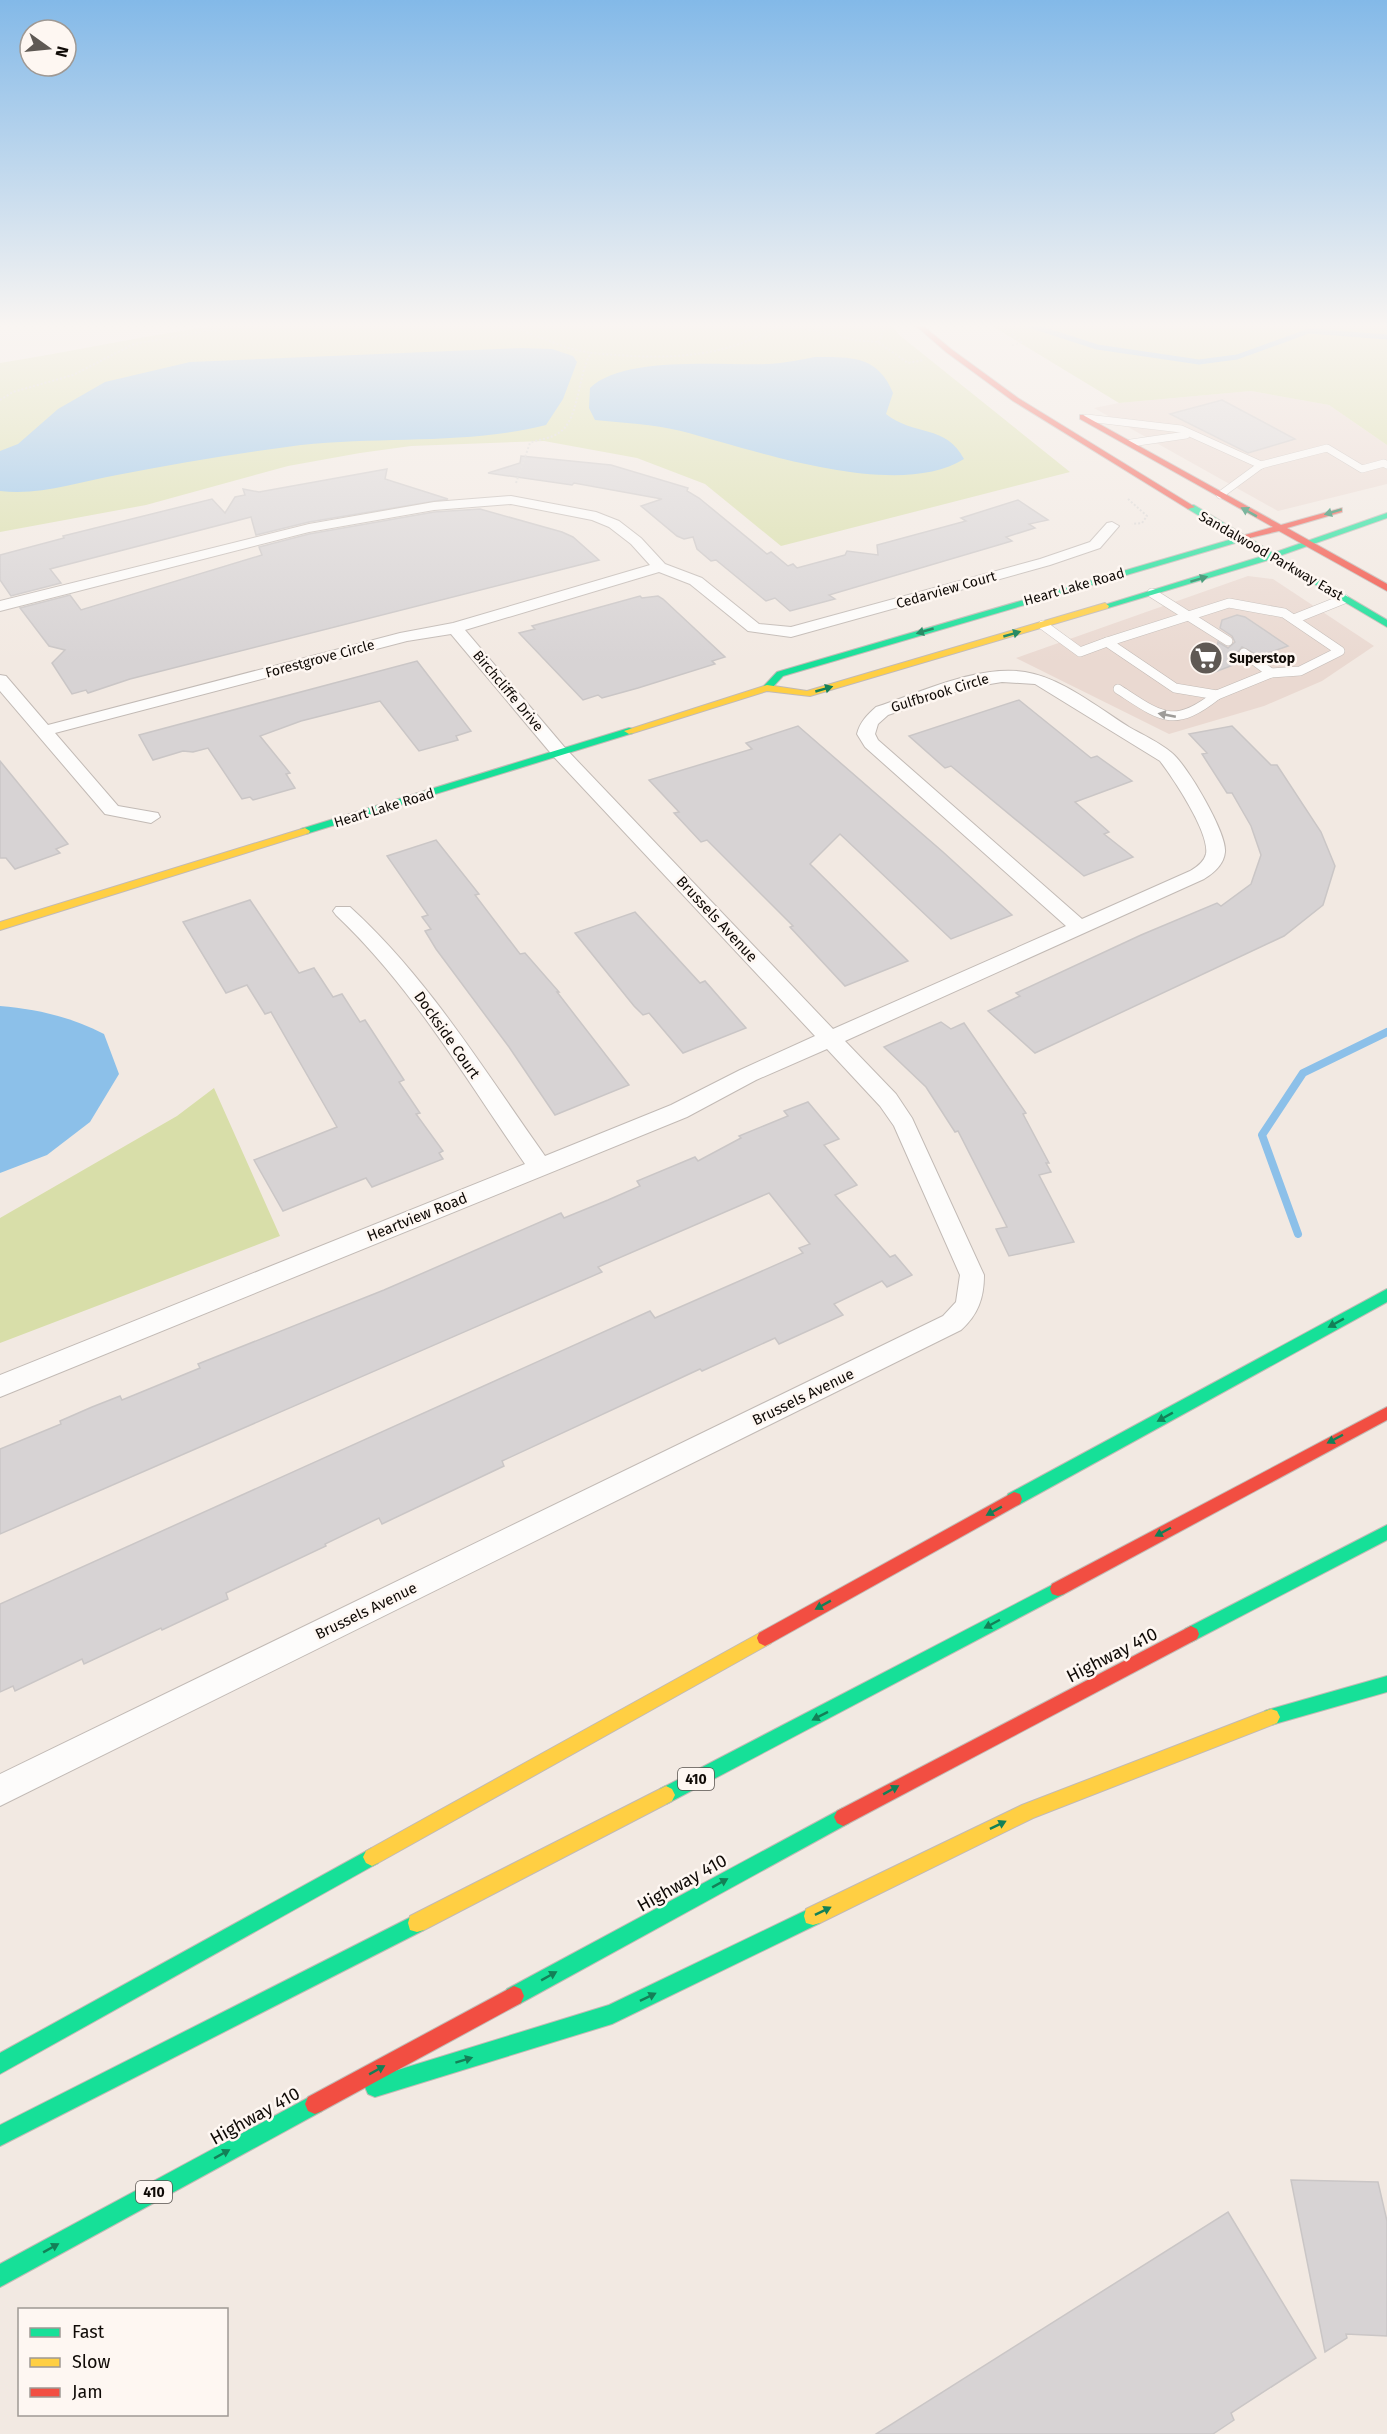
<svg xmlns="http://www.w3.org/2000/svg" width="1387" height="2434" viewBox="0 0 1387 2434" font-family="'Fira Sans',sans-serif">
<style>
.commercial{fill:#ead9d1}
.green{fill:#d8dea9}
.water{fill:#8cc0e9}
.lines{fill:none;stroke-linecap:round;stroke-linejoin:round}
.stream-far1{stroke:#8cc0e9;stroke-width:5}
.stream{stroke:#8cc0e9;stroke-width:8}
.building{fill:#d7d3d4;stroke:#cac6c6;stroke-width:1.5}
.lane-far1-casing{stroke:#c2bab5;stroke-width:8}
.lane-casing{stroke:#c2bab5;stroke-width:10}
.street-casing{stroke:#c2bab5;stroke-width:2}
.fast-casing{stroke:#c2bab5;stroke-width:2}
.slow-casing{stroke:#c2bab5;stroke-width:2}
.jam-casing{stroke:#c2bab5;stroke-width:2}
.path{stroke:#dad7d5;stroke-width:2;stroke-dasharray:2 2;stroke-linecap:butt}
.lane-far1{stroke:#fdfcfb;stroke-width:7}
.lane{stroke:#fdfcfb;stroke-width:9}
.street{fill:#fdfcfb;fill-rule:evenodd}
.fast{fill:#16e098;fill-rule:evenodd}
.slow{fill:#ffcf43;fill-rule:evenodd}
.jam{fill:#f24e42;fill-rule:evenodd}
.oneway{fill:#138057}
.oneway2{fill:#9e9c99}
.labels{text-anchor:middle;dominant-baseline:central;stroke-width:5;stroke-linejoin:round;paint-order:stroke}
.far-street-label{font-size:14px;fill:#100b07;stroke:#fef7f2}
.far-poi-label{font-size:14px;font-weight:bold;fill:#100b07;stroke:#fef7f2;text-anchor:start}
.shield{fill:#fef7f2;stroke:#57524e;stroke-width:1.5}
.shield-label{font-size:14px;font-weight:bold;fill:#100b07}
.street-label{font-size:15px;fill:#100b07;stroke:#fef7f2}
.near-street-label{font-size:18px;fill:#100b07;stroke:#fef7f2}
</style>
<rect width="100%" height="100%" fill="#f2e9e2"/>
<g class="commercial">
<path d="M1251,391L1329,405L1387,445V484L1278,511L1094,408L1119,403Z"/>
<path d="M1248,576L1273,579L1374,646L1322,681L1264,706L1169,734L1016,658Z"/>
</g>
<g class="green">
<path d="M228,324H892L898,334L1070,472L781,546L705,484L637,458L544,441L411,446L360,453L288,466L146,505L0,532V363C76,351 151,334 228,324Z"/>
<path d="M989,324H1387V445L1329,405L1251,391L1119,403Z"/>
<path d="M214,1088L280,1236L0,1343V1218L177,1116Z"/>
</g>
<g class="water">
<path d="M522,348L552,349L573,356L577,362L563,399L546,425C467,445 383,436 301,445C240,453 178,463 117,475C78,482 39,496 0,491V451L18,444L58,409L105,382L190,362Z"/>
<path d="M815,357C850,357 878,355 893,393L886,414C913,436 946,424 964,459C897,501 754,450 681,431C653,424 623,423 595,420L589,408L590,388C624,355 723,366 769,364C784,363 800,360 815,357Z"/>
<path d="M0,1006C37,1009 71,1017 104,1034L119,1074L90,1122L47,1155L0,1173Z"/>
</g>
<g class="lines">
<path class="stream-far1" d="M1026,324L1097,347L1199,362L1237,357L1309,331L1387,337"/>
<path class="stream" d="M1298,1234L1262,1135L1303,1073L1387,1032"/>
</g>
<g class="building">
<path d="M1222,400L1295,439L1248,453L1170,414Z"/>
<path d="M521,456L611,465L688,488L687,491L699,498L767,554L771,552L788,566L793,564L797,568L845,555L847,551L878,555L877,545L966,521L961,518L1018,500L1048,520L1029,524L1035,528L1006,537L1012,541L829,595L835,599L790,611L775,598L766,601L716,560L711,561L697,549L693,537L684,539L677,536L641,506L662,499L574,483L572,485L488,473L520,463Z"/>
<path d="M387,469L385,479L448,499L309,522L256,535L251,517L50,569L61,583L11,596L0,580V555L64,538L63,536L212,499L225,513L235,497L245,495L243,489L259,492Z"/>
<path d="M480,509L562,532L573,537L599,560L130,679L88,693L86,690L72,694L52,663L65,650L49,646L20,608L70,595L81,610L262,555L259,547L309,534L434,512Z"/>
<path d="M640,596L642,598L658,596L663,599L725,657L712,661L715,664L638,688L602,698L598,695L583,700L519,633L535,629L532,626Z"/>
<path d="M1237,615L1245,617L1288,646L1259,656L1242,647L1237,653L1244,661L1212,673L1218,642L1228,648L1235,642L1232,636L1220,628L1222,620Z"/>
<path d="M417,661L471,731L456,736L458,740L419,751L380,701L301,721L260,736L290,773L286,774L295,788L253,800L250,797L242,799L208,748L193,752L183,751L153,760L139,735Z"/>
<path d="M1019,700L1091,758L1097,756L1132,781L1075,802L1109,832L1104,834L1133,857L1084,876L951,766L945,768L909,736Z"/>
<path d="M798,726L943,852L1012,915L951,939L840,834L810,864L908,961L845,986L790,927L793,926L707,840L701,842L674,813L679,812L649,780L752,749L746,743Z"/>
<path d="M1232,726L1271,765H1277L1321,832L1335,866L1323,905L1284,936L1035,1053L988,1011L1020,996L1016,993L1141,935L1217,903L1221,906L1251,884L1261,855L1251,826L1232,793H1227L1202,754L1207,753L1189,734Z"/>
<path d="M0,761L68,844L56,849L60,853L15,869L6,858H0Z"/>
<path d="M436,840L479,894L475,895L520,954L525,953L559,992H557L629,1085L555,1115L509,1047L436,949L425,931L431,929L422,917L428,915L387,856Z"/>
<path d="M250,900L299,973L314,968L333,997L342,994L360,1022L365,1020L404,1080L399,1082L420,1113L416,1114L443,1151L439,1153L443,1159L372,1187L366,1178L283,1211L254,1160L337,1127L271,1012L265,1014L247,985L226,993L183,922Z"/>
<path d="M635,912L700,983L705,981L746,1028L683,1053L649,1013L643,1015L634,1006L575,933Z"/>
<path d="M941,1022L951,1029L964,1023L1026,1113L1023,1114L1049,1163H1046L1051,1172L1039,1175L1074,1242L1009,1256L996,1229L1007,1227L958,1131L955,1132L926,1087L884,1047Z"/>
<path d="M808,1102L839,1139L824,1145L857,1185L835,1195L890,1257L895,1255L912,1275L887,1287L882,1281L834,1304L843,1315L779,1344L775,1338L702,1371L700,1369L502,1461L504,1466L382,1524L379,1518L325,1544L326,1546L226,1593L228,1599L162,1630L161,1628L84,1664L82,1659L15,1691L13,1686L0,1692V1604L650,1311L655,1318L803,1253L799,1248L810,1244L769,1193L598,1267L602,1272L0,1534V1449L61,1424L60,1421L92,1407L120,1396L122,1400L200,1368L198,1364L384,1290L561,1213L564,1218L608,1200L640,1186L637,1181L695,1157L698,1161L741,1138L739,1136L788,1116L784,1111Z"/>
<path d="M1291,2180L1378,2182L1387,2221V2336L1346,2334L1347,2338L1325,2352Z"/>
<path d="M1228,2212L1316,2358L1231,2413L1234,2420L1213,2434H876Z"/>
</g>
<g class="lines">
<g class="lane-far1-casing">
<g id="lane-far1">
<path d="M1087,418L1181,429L1261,465"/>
<path d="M1131,443L1186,435"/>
<path d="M1220,495L1261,465L1327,448L1362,469L1384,463L1387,465"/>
</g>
</g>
<g class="lane-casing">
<g id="lane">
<path d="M1152,593L1228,641"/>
<path d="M1229,603L1284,613L1340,651L1300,671L1271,673L1217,695L1175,688L1107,642Z"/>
<path d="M1294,619L1344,599"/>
<path d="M1043,625L1080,652L1107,642"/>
<path d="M1244,653L1271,673"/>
<path d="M1118,689C1160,716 1173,730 1217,695"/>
</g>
</g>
<g class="street-casing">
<path id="street" d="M511,496L596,512L619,521L641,538L665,564L702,578L759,624L791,627L1040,559L1090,542L1107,523L1112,522L1119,526L1100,548L1050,565L791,637L748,631L690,584L659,572L465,630L566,749L833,1029L1066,926L865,747L857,734C860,722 867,715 876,707C919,693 979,664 1025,672C1062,678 1097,707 1129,727C1143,735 1159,742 1172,753C1187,765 1227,833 1225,852C1224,864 1214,873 1204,879L845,1041L896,1094L912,1118L984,1275C984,1298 978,1315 961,1330L0,1806V1774L943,1316L956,1302L960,1275L894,1126L880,1106L827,1049L756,1080L687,1117L0,1397V1375L525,1164C465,1078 413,988 336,915L333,911L336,907H350C429,979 483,1069 545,1156L671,1105L740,1070L815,1036L554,757L451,634L407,641L55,733L118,806L158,813L160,817L151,823L105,814L0,691V675L6,676L48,725L400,633L453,623L650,565L631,544L609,527L592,520L511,504L434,510L309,532L0,611V601L309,524L434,502ZM1002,682L1035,684L1160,761C1173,778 1210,833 1206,854C1204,862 1197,867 1190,871L1082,919L878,740L875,734L878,724L888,715L966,688Z"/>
</g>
<g class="fast-casing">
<g id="fast">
<path d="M1188,505H1194L1244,535H1251V539L1273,553L1387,513V518L1279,556L1387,620V627L1272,559L1108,608L1101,606L1266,555L1242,541L783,676L770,690L762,688L777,672L1236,538L1188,509Z"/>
<path d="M629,728L633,729V733L309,833L305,834L300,831L301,829Z"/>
<path d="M1387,1289V1302L1020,1504L1014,1506L1008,1504L1006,1499L1008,1494Z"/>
<path d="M1387,1525V1540L1197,1639L1191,1642L1185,1639L1183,1634L1185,1629Z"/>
<path d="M1058,1582L1064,1584L1066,1589L1064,1594L672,1801L666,1804L660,1801L657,1795L660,1789Z"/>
<path d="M1387,1676V1692L1271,1725L1265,1723L1262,1717L1265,1711L1271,1709Z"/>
<path d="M843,1808L849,1811L852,1817L849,1823L521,2003L514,2006L507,2003L504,1996L507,1989Z"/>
<path d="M372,1848L378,1851L381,1857L378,1863L0,2074V2053Z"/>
<path d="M813,1907L820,1909L822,1916L820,1923L612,2024L375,2097L368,2094L365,2087L368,2080L375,2077L609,2005Z"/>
<path d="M417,1914L424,1916L426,1923L424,1930L0,2146V2125Z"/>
<path d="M315,2094L322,2097L325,2104L322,2111L0,2287V2264Z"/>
</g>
</g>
<g class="slow-casing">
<g id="slow">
<path d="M1105,603L1109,606L1108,608L810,696L767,691L633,733L629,734L624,731L767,685L807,691Z"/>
<path d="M305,828L310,831L309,833L0,930V922Z"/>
<path d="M765,1630L771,1633L773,1638L771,1643L378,1863L372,1866L366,1863L363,1857L366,1851Z"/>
<path d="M1271,1709L1277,1711L1280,1717L1277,1723L1033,1818L820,1923L813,1925L806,1923L804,1916L806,1909L1022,1805Z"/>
<path d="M666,1786L672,1789L675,1795L672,1801L424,1930L417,1932L410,1930L408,1923L410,1916Z"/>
</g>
</g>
<g class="jam-casing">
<g id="jam">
<path d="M914,324H921L951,349L1018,398L1195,507L1188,509L1013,401L946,352Z"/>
<path d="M1083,415L1281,525L1342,508V512L1287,528L1387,584V591L1279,531L1245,539V535L1273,527L1080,419V415Z"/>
<path d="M1387,1407V1420L1064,1594L1058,1596L1052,1594L1050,1589L1052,1584Z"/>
<path d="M1014,1492L1020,1494L1022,1499L1020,1504L771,1643L765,1646L759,1643L757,1638L759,1633Z"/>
<path d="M1191,1626L1197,1629L1199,1634L1197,1639L849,1823L843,1826L837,1823L834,1817L837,1811Z"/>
<path d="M514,1986L521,1989L524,1996L521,2003L322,2111L315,2114L308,2111L305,2104L308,2097Z"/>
</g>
</g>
<g class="path">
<path d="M504,324L568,348L591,353"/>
<path d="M785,324L855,340L878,342L908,363L924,360"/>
<path d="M999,324L1021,342L1011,346"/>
<path d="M878,342L883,332L882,324"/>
<path d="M0,400L13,392L73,375L134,344L246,324"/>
<path d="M516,483L530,443C539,439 549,439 557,434C580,422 577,375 591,353C657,359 722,362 780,324"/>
<path d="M1128,499L1147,516L1142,523L1132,524"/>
</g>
<use href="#lane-far1" class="lane-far1"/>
<use href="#lane" class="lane"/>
<use href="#street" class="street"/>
<use href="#fast" class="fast"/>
<use href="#slow" class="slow"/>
<use href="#jam" class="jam"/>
</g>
<defs><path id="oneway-solid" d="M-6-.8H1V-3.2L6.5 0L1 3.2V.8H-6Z" transform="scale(1.5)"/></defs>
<g class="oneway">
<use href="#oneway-solid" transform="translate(1249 512) rotate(-151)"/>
<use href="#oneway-solid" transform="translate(1333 512) rotate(163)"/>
<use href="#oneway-solid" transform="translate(1199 579) rotate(-17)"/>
<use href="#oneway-solid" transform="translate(925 631) rotate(164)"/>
<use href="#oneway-solid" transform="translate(1012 634) rotate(-16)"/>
<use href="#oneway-solid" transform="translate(824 689) rotate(-16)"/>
<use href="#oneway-solid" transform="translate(1336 1323) rotate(151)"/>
<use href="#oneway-solid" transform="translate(1165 1417) rotate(151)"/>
<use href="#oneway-solid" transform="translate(1335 1439) rotate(152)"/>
<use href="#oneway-solid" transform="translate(994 1511) rotate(151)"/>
<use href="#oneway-solid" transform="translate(1163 1532) rotate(152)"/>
<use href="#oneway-solid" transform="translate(823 1605) rotate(151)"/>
<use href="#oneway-solid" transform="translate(992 1624) rotate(152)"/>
<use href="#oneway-solid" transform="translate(820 1716) rotate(153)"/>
<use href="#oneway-solid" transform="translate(891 1790) rotate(-29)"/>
<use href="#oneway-solid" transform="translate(998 1825) rotate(-26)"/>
<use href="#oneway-solid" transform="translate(720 1883) rotate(-29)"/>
<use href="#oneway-solid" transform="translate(823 1911) rotate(-26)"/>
<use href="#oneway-solid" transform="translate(549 1976) rotate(-29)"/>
<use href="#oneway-solid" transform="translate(648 1997) rotate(-26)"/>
<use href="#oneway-solid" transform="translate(464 2060) rotate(-17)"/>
<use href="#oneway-solid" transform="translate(377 2070) rotate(-29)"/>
<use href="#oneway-solid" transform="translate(222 2154) rotate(-29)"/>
<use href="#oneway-solid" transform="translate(51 2248) rotate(-29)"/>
</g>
<use class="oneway2" href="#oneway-solid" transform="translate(1167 715) rotate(-169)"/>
<linearGradient id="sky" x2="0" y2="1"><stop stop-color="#83b9e8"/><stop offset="0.49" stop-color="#f9f5f2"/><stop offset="1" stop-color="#f9f5f2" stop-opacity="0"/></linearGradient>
<rect width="1387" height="664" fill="url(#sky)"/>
<defs>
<g id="supermarket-disc" transform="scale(1.725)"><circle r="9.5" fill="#5f5954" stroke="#fef7f2"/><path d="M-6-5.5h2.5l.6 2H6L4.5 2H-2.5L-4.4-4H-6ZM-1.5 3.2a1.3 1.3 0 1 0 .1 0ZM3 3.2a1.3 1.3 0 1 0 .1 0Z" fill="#fff"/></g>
</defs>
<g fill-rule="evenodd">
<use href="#supermarket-disc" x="1206" y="658"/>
</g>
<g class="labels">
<g class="far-street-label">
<text transform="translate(1271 556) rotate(30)">Sandalwood Parkway East</text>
<text transform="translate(1074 587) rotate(-16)">Heart Lake Road</text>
<text transform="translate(946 590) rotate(-16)">Cedarview Court</text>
<text transform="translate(320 659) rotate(-15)">Forestgrove Circle</text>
<text transform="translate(508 691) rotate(50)">Birchcliffe Drive</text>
<text transform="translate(940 693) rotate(-17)">Gulfbrook Circle</text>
<text transform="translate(384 808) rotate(-17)">Heart Lake Road</text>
</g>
<g class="far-poi-label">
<text x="1229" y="658">Superstop</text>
</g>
<g class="shield">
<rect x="678" y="1768" width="36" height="22" rx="4.5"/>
<rect x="136" y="2181" width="36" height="22" rx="4.5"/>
</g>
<g class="shield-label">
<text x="696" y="1779">410</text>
<text x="154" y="2192">410</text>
</g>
<g class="street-label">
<text transform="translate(717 919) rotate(47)">Brussels Avenue</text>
<text transform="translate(447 1035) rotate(55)">Dockside Court</text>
<text transform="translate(417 1217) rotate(-22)">Heartview Road</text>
<text transform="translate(803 1397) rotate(-26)">Brussels Avenue</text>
<text transform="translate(366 1611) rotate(-26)">Brussels Avenue</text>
</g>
<g class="near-street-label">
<text transform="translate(1112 1655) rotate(-27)">Highway 410</text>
<text transform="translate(682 1883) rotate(-29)">Highway 410</text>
<text transform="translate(255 2116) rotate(-29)">Highway 410</text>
</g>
</g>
<rect x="18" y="2308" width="210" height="108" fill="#fef7f2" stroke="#9f9994" stroke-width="1.5"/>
<rect x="30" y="2328" width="30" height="9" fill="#16e098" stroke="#9f9994" stroke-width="1.5"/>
<text x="72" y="2338" font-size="18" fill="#100b07">Fast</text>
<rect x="30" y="2358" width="30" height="9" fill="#ffcf43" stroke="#9f9994" stroke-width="1.5"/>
<text x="72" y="2368" font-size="18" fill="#100b07">Slow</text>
<rect x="30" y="2388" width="30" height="9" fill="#f24e42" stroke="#9f9994" stroke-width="1.5"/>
<text x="72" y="2398" font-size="18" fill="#100b07">Jam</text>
<g transform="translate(48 48) rotate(105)"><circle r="28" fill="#fef7f2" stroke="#9f9994" stroke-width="1.5"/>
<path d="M0-4.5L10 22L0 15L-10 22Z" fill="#5f5954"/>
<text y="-9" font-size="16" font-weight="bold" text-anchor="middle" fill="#100b07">N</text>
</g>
</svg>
